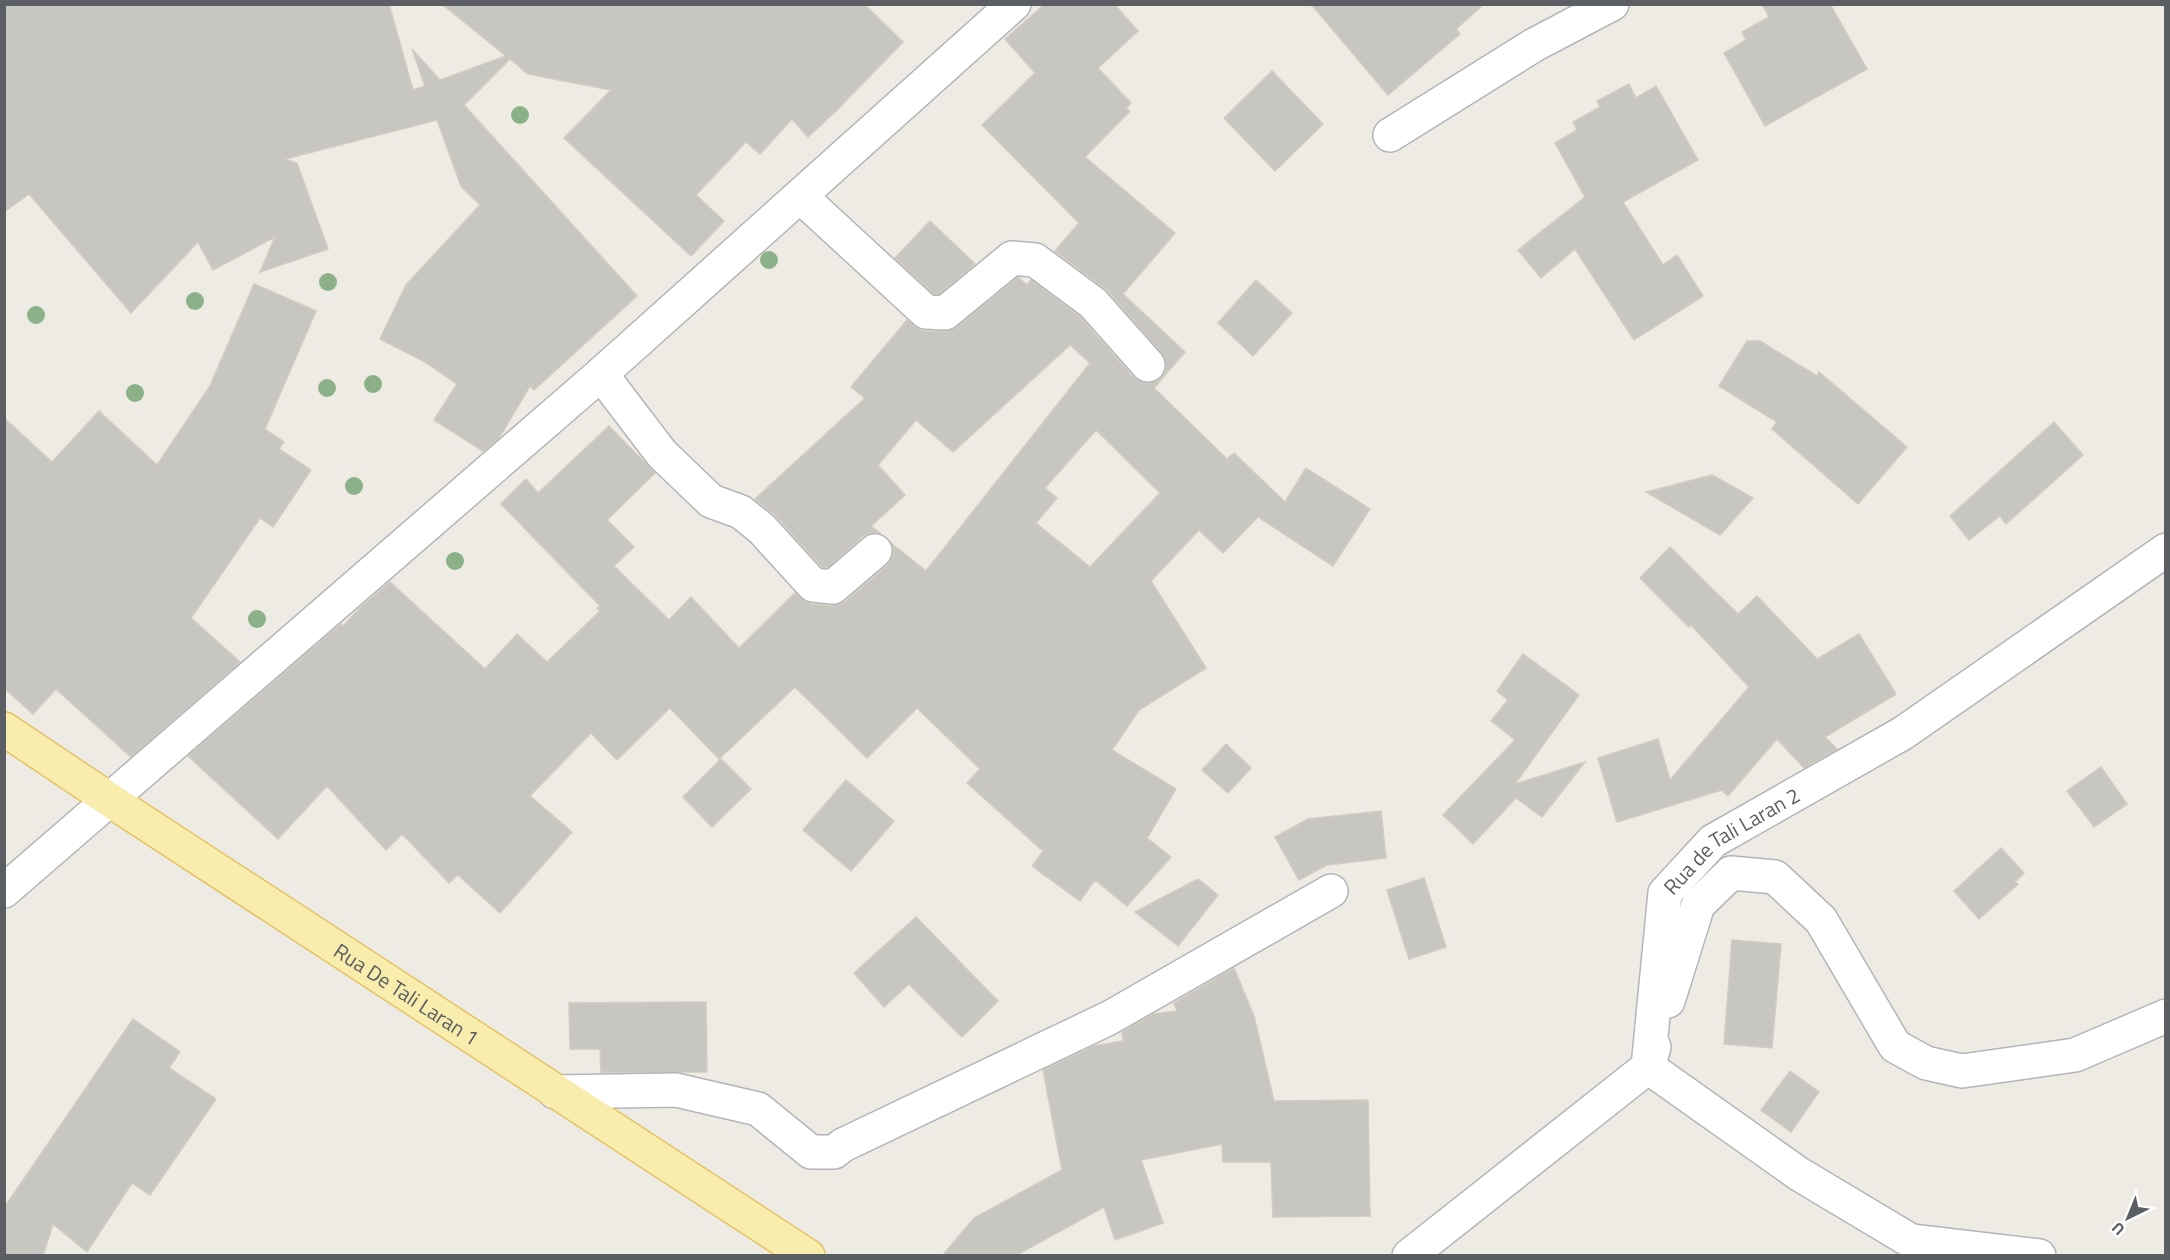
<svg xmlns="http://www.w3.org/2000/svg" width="2170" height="1260" viewBox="0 0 2170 1260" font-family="'Titillium Web',sans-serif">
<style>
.building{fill:#c8c6c0;stroke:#d1ccc2;stroke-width:1.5;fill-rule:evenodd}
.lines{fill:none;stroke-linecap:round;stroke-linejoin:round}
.minor-casing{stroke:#b4b5b9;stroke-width:36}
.primary-casing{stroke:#e5c364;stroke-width:36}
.minor{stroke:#fff;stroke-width:33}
.primary{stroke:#f8edad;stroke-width:33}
.tree{fill:#8cb189}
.labels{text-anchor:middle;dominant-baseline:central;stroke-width:4.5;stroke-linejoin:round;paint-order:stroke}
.street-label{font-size:21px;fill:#5b5e63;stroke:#fff}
</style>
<rect width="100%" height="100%" fill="#edebe3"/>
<g class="building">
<path d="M4,4H389L413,90L425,86L412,49L440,80L506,56L442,4H864L903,42L836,111L808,137L792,119L760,154L746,142L696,195L724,221L691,256L564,138L611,90L528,74L510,59L464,105L637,296L534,390L530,386L499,438L483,451L434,420L457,384L425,362L380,339L406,285L480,205L461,186L437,120L285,159L297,163L328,249L260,272L275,237L213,270L198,242L131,313L29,194L4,212Z"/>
<path d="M1045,4H1114L1138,31L1098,68L1131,103L1126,108L1130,111L1085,157L1175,233L1123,294L1185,352L1154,388L1227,459L1234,453L1285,502L1306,468L1370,509L1333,566L1258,517L1223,553L1199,530L1151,581L1206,668L1139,710L1112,750L1176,789L1147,838L1171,857L1127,906L1095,880L1080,901L1032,866L1043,851L967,783L980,769L917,708L867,758L795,687L719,759L670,708L617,760L591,733L530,796L572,832L500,913L458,875L449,883L402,834L386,850L327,786L278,839L188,756L341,624L343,626L360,608L390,582L485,669L517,634L547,662L600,611L597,608L600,606L501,504L526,479L538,493L609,426L655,473L607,520L634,547L614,566L669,620L691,597L739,648L795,593L800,598L811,604L832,606L845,602L888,565L893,557V548L891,543L926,571L1090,363L1070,345L953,452L916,420L878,465L905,495L871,526L880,533H871L863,536L827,568L822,567L776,516L755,499L865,398L851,387L907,320L914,326L924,331L945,332L957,327L1018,277L1027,285L1031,280L1080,317L1134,378L1143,383H1151L1161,379L1166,370V362L1162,353L1107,290L1055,251L1079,223L982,125L1035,73L1005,39ZM1096,430L1160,493L1090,567L1036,523L1057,498L1045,488Z"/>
<path d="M1311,4H1484L1456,29L1460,34L1388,95Z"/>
<path d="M1762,4H1830L1867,69L1765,126L1724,53L1746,40L1742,32L1769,17Z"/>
<path d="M1272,71L1323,124L1275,171L1224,118Z"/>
<path d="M1629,84L1636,98L1656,86L1698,160L1623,202L1663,265L1677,255L1703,296L1634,340L1575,249L1541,278L1518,250L1585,197L1555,143L1577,130L1573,122L1600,107L1597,101Z"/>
<path d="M930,221L975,264L939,294H934L895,258Z"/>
<path d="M1256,280L1292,313L1253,356L1218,323Z"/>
<path d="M254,284L316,311L265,429L284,442L279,449L311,470L273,527L260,518L191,618L240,662L131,757L56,689L33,714L4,688V418L52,462L99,411L157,465L210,386Z"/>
<path d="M1747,341H1760L1817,376L1819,372L1907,447L1858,504L1772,429L1777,422L1719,386Z"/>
<path d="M2054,422L2083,455L2006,524L2000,516L1969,540L1950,516Z"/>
<path d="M1712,475L1753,498L1720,535L1646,492Z"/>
<path d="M1670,547L1738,614L1757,596L1817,659L1859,634L1896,694L1825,737L1837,749L1804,768L1777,739L1728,796L1722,790L1617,822L1598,758L1658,739L1670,780L1749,687L1691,625L1689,627L1640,578Z"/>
<path d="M1523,654L1579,695L1515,784L1585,762L1542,817L1516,798L1473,844L1443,815L1515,740L1491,721L1508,700L1497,691Z"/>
<path d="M1226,744L1251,768L1228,793L1202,770Z"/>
<path d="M721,759L751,789L712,827L683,797Z"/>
<path d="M2101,767L2127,804L2094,827L2067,791Z"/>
<path d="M846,780L894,821L851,871L803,830Z"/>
<path d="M1381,811L1386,858L1327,865L1299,880L1275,837L1308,819Z"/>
<path d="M2001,848L2024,873L2015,882L2018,884L1979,919L1954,891Z"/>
<path d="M1424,878L1446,947L1409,959L1387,890Z"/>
<path d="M1198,879L1218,895L1178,946L1135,912Z"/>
<path d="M916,917L998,1001L962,1037L909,984L884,1007L854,973Z"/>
<path d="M1732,940L1781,944L1772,1048L1724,1044Z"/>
<path d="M1234,968L1254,1016L1274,1101L1368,1100L1370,1216L1273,1217L1271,1162H1223L1222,1144L1141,1160L1163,1223L1115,1240L1104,1207L1015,1256H942L974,1218L1062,1170L1043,1070L1094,1046L1123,1041L1122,1032L1154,1014L1177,1011L1174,1003Z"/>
<path d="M706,1002L707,1072H601L600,1049H570L569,1003Z"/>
<path d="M133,1019L180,1052L169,1068L216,1099L150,1195L132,1183L87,1252L53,1224L43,1256H4V1208Z"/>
<path d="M1790,1071L1819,1092L1791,1132L1761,1110Z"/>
</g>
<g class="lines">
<g class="minor-casing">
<g id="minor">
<path d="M1390,135L1534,45L1612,4"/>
<path d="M800,196L926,312L945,313L1012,258L1035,260L1093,303L1148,365"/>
<path d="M601,374L662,454L711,501L741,512L762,529L813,585L833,587L875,551"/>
<path d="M4,891L601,374L1014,4"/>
<path d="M1668,1001L1698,905L1731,873L1775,877L1821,920L1895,1046L1926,1063L1962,1071L2075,1055L2166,1016"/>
<path d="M555,1092L676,1090L758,1109L811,1152H834L843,1145L1109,1018L1331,891"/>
<path d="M1409,1256L1648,1067L1654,1047"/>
<path id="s1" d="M2039,1256L1911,1241L1799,1174L1648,1067L1665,893L1713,841L1903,733L2166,550"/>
</g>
</g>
<g class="primary-casing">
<g id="primary">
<path id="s2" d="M4,729L110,800L808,1256"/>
</g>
</g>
<use href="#minor" class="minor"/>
<use href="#primary" class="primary"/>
</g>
<g class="tree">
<circle cx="520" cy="115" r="9"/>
<circle cx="769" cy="260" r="9"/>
<circle cx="328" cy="282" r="9"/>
<circle cx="195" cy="301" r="9"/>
<circle cx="36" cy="315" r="9"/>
<circle cx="373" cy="384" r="9"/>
<circle cx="327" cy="388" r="9"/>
<circle cx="135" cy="393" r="9"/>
<circle cx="354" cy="486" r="9"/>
<circle cx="455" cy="561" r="9"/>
<circle cx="257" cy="619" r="9"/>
</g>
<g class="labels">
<g class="street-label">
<text stroke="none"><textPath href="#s1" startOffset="705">Rua de Tali Laran 2</textPath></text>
<text stroke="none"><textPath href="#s2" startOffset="482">Rua De Tali Laran 1</textPath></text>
</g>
</g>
<rect width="2170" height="1260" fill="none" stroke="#5b5e63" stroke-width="12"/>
<g transform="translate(2128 1218) rotate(223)" stroke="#ffffff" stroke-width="4.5" paint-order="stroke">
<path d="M0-4.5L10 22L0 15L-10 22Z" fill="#5b5e63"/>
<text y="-9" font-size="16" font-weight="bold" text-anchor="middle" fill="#5b5e63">U</text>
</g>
</svg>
